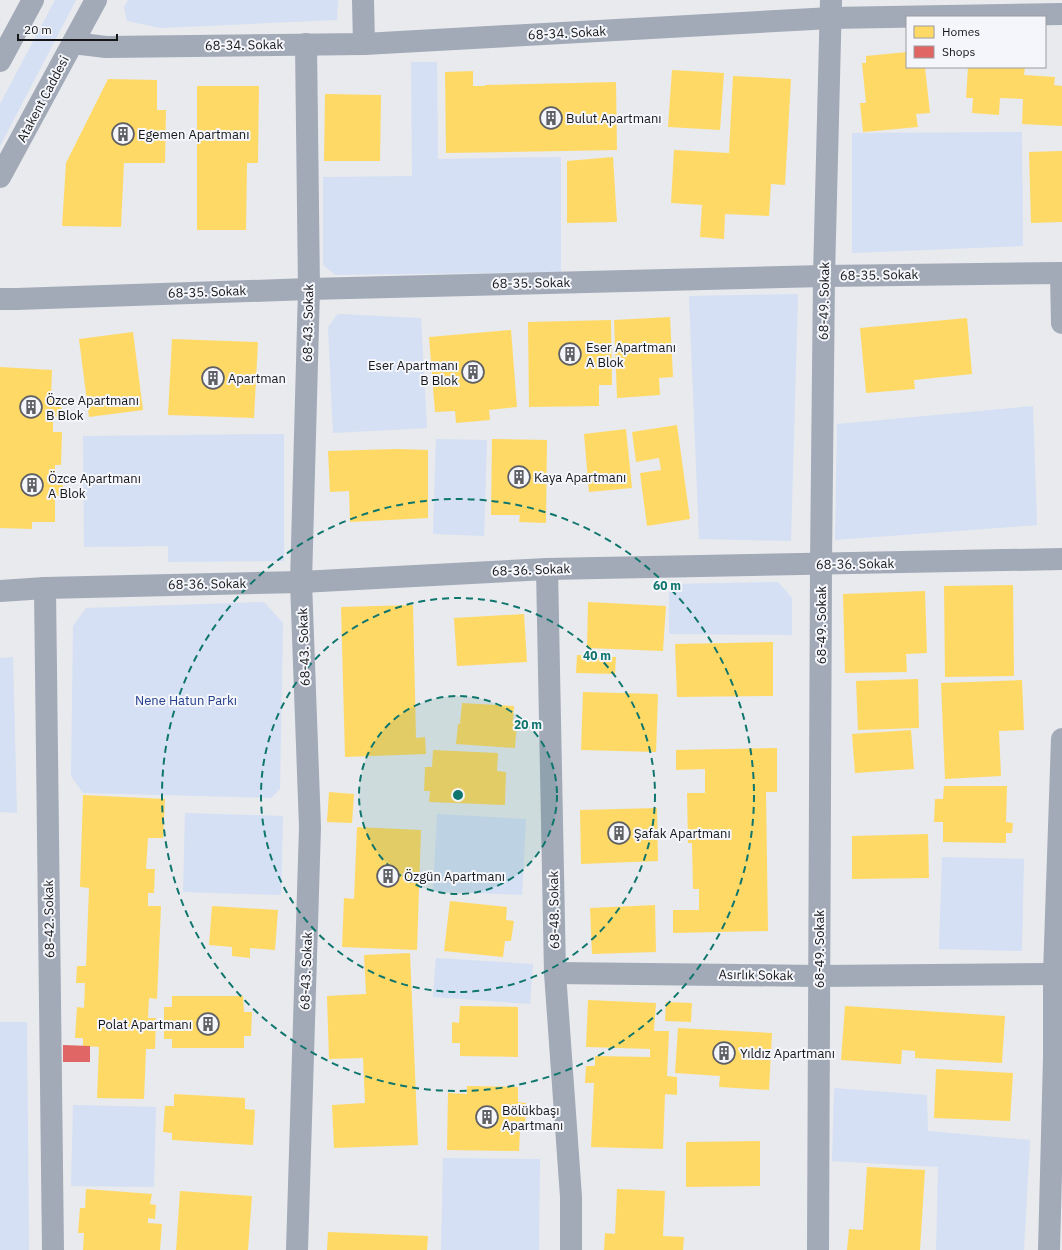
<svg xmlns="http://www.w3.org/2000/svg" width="1062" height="1250" viewBox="0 0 1062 1250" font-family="'IBM Plex Sans',sans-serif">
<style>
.green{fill:#d5e0f4}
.homes{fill:#ffd966}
.shops{fill:#e06666}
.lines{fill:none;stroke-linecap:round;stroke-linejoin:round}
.minor{stroke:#a2a9b7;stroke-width:22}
.ring{fill:none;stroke:#0f766e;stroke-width:2;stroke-dasharray:7 5}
.labels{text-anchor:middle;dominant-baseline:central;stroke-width:4;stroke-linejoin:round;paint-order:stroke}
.street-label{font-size:13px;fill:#151618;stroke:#f4f6fb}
.poi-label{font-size:13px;fill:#151618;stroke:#f4f6fb;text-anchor:start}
.park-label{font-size:13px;fill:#24408c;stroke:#f4f6fb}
.centre{fill:#0f766e;stroke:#f4f6fb;stroke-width:2}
.ring-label{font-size:12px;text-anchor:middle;font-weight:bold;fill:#0f766e;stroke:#f4f6fb;stroke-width:4;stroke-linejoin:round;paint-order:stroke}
</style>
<rect width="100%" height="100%" fill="#e8eaed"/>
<g class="green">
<path d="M55,0H76L0,146V104Z"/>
<path d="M128,0H338L337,20L160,28L127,21L124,7Z"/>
<path d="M411,62H437L438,159L561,157V272L335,275L323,265V177L412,176Z"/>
<path d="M1022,132L1023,246L852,253V133Z"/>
<path d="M798,294L791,541L699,539L689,296Z"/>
<path d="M338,314L421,318L427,428L333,433L328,327Z"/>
<path d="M1033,406L1037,525L835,540L837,424Z"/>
<path d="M284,434V561L168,562V546L84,547L83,436Z"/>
<path d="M436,439L487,440L484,536L433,534Z"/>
<path d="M778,582L792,598V635L669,634V584Z"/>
<path d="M264,602L283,623L280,789L271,798L83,793L71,776L73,626L86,608Z"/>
<path d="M13,657L17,813L0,812V658Z"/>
<path d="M185,813L283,816L281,895L183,892Z"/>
<path d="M437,814L526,819L522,895L433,891Z"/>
<path d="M942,857L1024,859L1022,951L939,949Z"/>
<path d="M436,958L533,964L530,1004L433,997Z"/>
<path d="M0,1022H27L29,1250H0Z"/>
<path d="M834,1088L927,1095L928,1131L1030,1140L1024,1250H936L938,1167L832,1161Z"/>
<path d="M73,1105L156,1107L154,1187L71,1186Z"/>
<path d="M443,1158L540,1159L539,1250H441Z"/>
</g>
<g class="homes">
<path d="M907,52V67H925L930,113L916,114L918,127L863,132L860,103H866L862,63H866V56Z"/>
<path d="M968,67H1025L1024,75L1055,77L1054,85L1062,86V126L1022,124L1023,99L1000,98L999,115L972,113L973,98H966Z"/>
<path d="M672,70L724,73L720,130L668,127Z"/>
<path d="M473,71V86H485V85L616,82L617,150L446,153L445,72Z"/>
<path d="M733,76L791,79L785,185L771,184L769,216L725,214L724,239L700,237L702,205L671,203L674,150L729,153Z"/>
<path d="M108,79L157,80V110H166L165,163H124L121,227L62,226L66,163Z"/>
<path d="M197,86H259L258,163H247L246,230H197Z"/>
<path d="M325,94L381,95L380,161H324Z"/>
<path d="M1062,151V222L1031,223L1029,152Z"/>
<path d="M613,157L617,222L567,223V161Z"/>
<path d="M670,317L673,377L659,378L660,395L617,398L614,320Z"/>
<path d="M967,318L972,374L914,380L915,389L866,393L860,328Z"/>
<path d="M611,320L612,385H599V406L529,407L528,322Z"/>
<path d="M511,330L517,407L489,410L490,420L456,423L455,411L435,412L429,337Z"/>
<path d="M133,332L143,410L89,417L79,339Z"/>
<path d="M172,339L258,342L254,418L168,415Z"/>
<path d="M0,367L52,370L51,397H62L61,417H53V432H62L61,465H55V475H63V496H55V522H32V529L0,528Z"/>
<path d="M677,425L690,519L647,526L640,473L661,470L659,458L636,462L632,432Z"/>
<path d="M626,429L632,488L589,492L584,434Z"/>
<path d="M492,439L547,440L546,523L519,522L520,515H491Z"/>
<path d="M397,449L428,450V518L350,522L349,491L330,492L328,451Z"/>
<path d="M1013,585L1014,676L945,677L944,586Z"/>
<path d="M925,591L927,653L906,654L907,672L845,673L843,594Z"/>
<path d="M588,602L666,606L663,651L587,648Z"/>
<path d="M413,605L416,738L425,737L426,754L345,757L341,607Z"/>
<path d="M524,614L527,662L457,666L454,618Z"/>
<path d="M773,642V696L677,697L675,644Z"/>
<path d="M577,655L616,657L615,674L576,673Z"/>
<path d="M918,679L919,728L858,730L856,681Z"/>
<path d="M1022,680L1024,730L999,731L1001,776L945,779L941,683Z"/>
<path d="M583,692L658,694L656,752L581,750Z"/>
<path d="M462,703L514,706L513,721H517L515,748L456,744L458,724H460Z"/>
<path d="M911,730L914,769L855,773L852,734Z"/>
<path d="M777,748V792H766L768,931L673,933V910H699V889H693L692,843H688L687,793H705V769L676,770V750Z"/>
<path d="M433,750L498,753L497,771L506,772L505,805L429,802L430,791H424L425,767H432Z"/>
<path d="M944,786H1007L1006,822L1013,823L1012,833H1006V843L943,842V822H934L935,799H943Z"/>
<path d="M329,792L354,794L352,823L327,822Z"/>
<path d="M83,795L165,799L163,838H148L146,869H155L154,893H148V906H161L157,999L149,998L148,1018H156L155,1049H146L144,1099L97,1098L99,1047L83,1046V1038H75L77,1007L84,1008L85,983H76L77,966H86L89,888L80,887Z"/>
<path d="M657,808L658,861L581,864L580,810Z"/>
<path d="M357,827L421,830L417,950L342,947L344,898L354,899Z"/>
<path d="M928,834L929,878L852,879V836Z"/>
<path d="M450,901L507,907L506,920L514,921L511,941H505L503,957L444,951Z"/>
<path d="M655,905L656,952L592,954L590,908Z"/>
<path d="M212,906L278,910L275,950L250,948V958L232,956V947L209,945Z"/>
<path d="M410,953L418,1145L334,1148L332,1105L365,1103L363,1058L329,1059L327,996L366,994L364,955Z"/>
<path d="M172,996H243L244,1012H252L251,1036H244V1048H172V1039H164V1007H172Z"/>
<path d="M588,1000L656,1003L654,1031H669L667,1076L677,1077V1095L665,1094L663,1149L591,1147L594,1083H585L586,1066H595V1056L650,1057V1049L586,1047Z"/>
<path d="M666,1002L692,1003L691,1022L665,1021Z"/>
<path d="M460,1006L518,1007V1057L460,1056V1043H452V1022L459,1023Z"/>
<path d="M845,1006L1005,1016L1002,1063L915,1058V1051L902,1050L901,1064L841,1060Z"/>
<path d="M678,1028L772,1033L769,1090L719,1087L720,1076L675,1073Z"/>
<path d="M936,1069L1013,1073L1010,1121L934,1118Z"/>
<path d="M467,1086L518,1087V1102L526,1103L525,1132H520L519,1151L447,1150L448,1093L467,1094Z"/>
<path d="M174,1094L245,1098V1109L255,1110L253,1145L172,1140V1133L163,1132L165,1106H174Z"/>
<path d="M760,1141V1186L686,1187V1142Z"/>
<path d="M867,1167L925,1170L920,1250H847L849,1229L863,1230Z"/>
<path d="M86,1189L152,1194L150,1204L156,1205L155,1219L148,1218V1223L162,1224L160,1250H83L84,1233H78L80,1208H85Z"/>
<path d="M617,1189L665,1191L663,1236L684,1237L683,1250H604L605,1233L615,1234Z"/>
<path d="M180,1191L252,1196L248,1250H176Z"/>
<path d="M328,1232L428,1236L427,1250H327Z"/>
</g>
<path class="shops" d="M63,1045L90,1046V1062H63Z"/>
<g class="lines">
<g class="minor">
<path d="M363,0L364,44"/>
<path d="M73,43L106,47L364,44L831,18L1062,14"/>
<path d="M0,61L33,0"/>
<path d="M0,177L96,0"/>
<path d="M1061,273L1062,323"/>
<path d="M0,299H17L309,289L824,276L1062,273"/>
<path d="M547,569L555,973L571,1197V1250"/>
<path d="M45,588L53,1250"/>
<path d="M0,591L45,588L301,582L547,569L1062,559"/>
<path d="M555,973L819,976L1054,974"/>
<path d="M297,1250L310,827L301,582L309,289L306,44"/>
<path d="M818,1250L821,564L824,276L831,0"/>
<path d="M1049,1250L1054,1058V974L1062,739"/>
</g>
</g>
<circle cx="458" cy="795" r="99" fill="#0f766e" fill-opacity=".12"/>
<g class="ring">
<circle cx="458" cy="795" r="99"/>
<circle cx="458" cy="795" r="197"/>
<circle cx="458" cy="795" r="296"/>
</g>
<defs>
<g id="building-ring" transform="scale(1.15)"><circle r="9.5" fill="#f4f6fb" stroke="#5f6063" stroke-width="1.5"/><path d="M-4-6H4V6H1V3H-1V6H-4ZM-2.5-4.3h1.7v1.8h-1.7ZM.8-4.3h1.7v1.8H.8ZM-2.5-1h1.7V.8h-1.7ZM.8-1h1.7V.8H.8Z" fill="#5f6063"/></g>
</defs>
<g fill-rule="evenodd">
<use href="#building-ring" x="551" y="118"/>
<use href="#building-ring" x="123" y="134"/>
<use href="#building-ring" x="570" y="354"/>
<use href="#building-ring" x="473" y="372"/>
<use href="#building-ring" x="213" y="378"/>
<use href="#building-ring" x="31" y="407"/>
<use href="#building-ring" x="519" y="477"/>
<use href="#building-ring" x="32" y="485"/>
<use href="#building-ring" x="619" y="833"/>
<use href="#building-ring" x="388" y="876"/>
<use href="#building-ring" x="208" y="1024"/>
<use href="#building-ring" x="724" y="1053"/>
<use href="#building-ring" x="487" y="1117"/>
</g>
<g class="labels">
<g class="street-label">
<text transform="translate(567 33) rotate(-3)">68-34. Sokak</text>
<text transform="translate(244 45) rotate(-1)">68-34. Sokak</text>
<text transform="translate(43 99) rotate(-62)">Atakent Caddesi</text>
<text transform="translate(879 275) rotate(-1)">68-35. Sokak</text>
<text transform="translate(531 283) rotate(-1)">68-35. Sokak</text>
<text transform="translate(207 292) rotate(-2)">68-35. Sokak</text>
<text transform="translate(824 301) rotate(-89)">68-49. Sokak</text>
<text transform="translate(308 323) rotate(-89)">68-43. Sokak</text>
<text transform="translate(855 564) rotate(-1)">68-36. Sokak</text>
<text transform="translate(531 570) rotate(-2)">68-36. Sokak</text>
<text transform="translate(207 584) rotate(-1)">68-36. Sokak</text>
<text transform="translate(821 625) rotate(-90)">68-49. Sokak</text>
<text transform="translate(304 647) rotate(-92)">68-43. Sokak</text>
<text transform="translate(554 910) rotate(-91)">68-48. Sokak</text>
<text transform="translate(49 919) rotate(-91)">68-42. Sokak</text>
<text transform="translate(819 949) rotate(-90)">68-49. Sokak</text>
<text transform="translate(306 971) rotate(-88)">68-43. Sokak</text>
<text transform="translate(756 975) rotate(1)">Asırlık Sokak</text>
</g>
<g class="poi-label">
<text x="566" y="118">Bulut Apartmanı</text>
<text x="138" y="134">Egemen Apartmanı</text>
<text x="586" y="347">Eser Apartmanı<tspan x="586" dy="15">A Blok</tspan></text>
<text x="458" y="365" text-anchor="end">Eser Apartmanı<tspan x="458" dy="15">B Blok</tspan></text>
<text x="228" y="378">Apartman</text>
<text x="46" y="400">Özce Apartmanı<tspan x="46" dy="15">B Blok</tspan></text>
<text x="534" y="477">Kaya Apartmanı</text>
<text x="48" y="478">Özce Apartmanı<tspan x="48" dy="15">A Blok</tspan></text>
<text x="634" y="833">Şafak Apartmanı</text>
<text x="404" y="876">Özgün Apartmanı</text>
<text x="192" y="1024" text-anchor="end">Polat Apartmanı</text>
<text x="740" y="1053">Yıldız Apartmanı</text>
<text x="502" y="1110">Bölükbaşı<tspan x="502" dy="15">Apartmanı</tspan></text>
</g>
<g class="park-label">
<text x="186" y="700">Nene Hatun Parkı</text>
</g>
</g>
<circle cx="458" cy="795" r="6" class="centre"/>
<g class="ring-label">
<text x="667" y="590">60 m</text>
<text x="597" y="660">40 m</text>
<text x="528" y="729">20 m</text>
</g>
<rect x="906" y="16" width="140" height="52" fill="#f4f6fb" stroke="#9b9ca0"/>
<rect x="914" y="26" width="20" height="12" fill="#ffd966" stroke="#9b9ca0"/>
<text x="942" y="36" font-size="12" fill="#151618">Homes</text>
<rect x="914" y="46" width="20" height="12" fill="#e06666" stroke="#9b9ca0"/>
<text x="942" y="56" font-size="12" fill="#151618">Shops</text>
<path d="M18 34v6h99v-6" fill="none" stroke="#151618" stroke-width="2"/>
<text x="24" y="34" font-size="12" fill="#151618" stroke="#f4f6fb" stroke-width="3" paint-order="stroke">20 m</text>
</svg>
